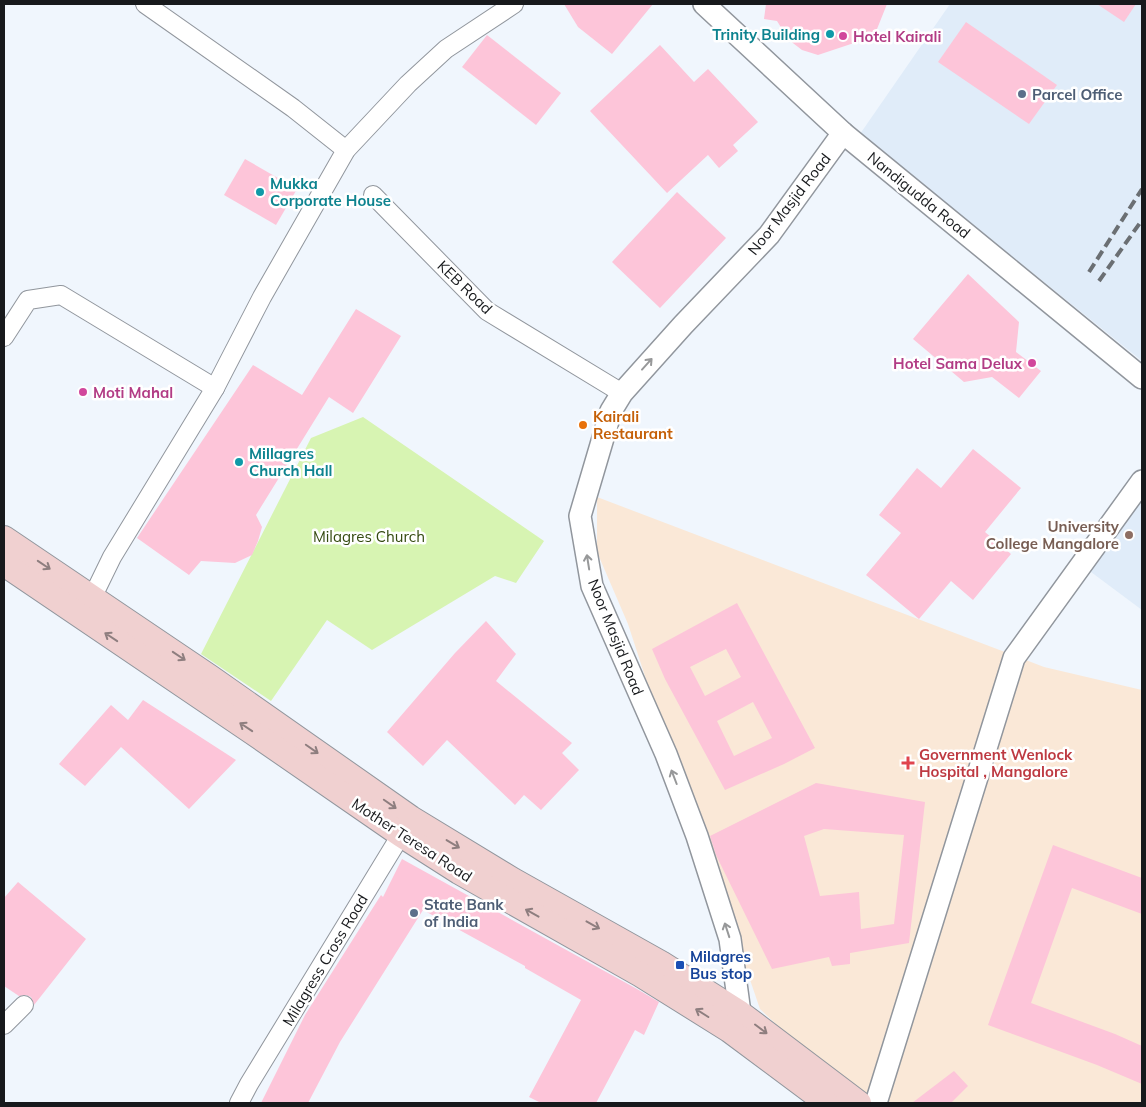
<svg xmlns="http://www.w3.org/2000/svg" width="1146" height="1107" viewBox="0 0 1146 1107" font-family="Mulish,sans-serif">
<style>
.built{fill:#e0ecf9}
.medical{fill:#fae8d7}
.green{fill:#d7f4b2}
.building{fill:#fdc5d9;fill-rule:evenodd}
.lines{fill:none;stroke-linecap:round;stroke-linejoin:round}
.minor-casing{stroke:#91969d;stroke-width:20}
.tertiary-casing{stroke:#91969d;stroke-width:24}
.secondary-casing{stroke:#91969d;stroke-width:26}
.minor{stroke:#fff;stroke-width:18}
.tertiary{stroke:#fff;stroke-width:21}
.secondary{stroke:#f0d0d0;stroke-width:24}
.rail{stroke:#6b6f73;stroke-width:4;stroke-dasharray:10 5;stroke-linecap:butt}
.oneway{stroke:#979899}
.oneway2{stroke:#8e7e7f}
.culture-dot{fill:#0f9aa8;stroke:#fff;stroke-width:2}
.hotel-dot{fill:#d1479c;stroke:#fff;stroke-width:2}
.service-dot{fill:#5c6f8a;stroke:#fff;stroke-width:2}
.food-dot{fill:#e8710a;stroke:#fff;stroke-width:2}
.education-dot{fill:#8d6e63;stroke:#fff;stroke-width:2}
.health-dot{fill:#e0444e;stroke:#fff;stroke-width:2}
.transit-dot{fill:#1a4fb4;stroke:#fff;stroke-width:2}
.labels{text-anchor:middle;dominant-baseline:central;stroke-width:5;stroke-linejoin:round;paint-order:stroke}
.culture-label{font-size:15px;font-weight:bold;fill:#0d838f;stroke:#fff;text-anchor:start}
.hotel-label{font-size:15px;font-weight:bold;fill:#b23c85;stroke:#fff;text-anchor:start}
.service-label{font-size:15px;font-weight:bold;fill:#4e5e75;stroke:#fff;text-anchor:start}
.street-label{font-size:15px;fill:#17191c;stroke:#fff}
.food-label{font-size:15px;font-weight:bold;fill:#c56008;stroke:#fff;text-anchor:start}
.education-label{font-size:15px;font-weight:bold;fill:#785e54;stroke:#fff;text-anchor:end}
.park-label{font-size:15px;fill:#344a0f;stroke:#fff}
.health-label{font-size:15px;font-weight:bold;fill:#be3a42;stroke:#fff;text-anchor:start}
.transit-label{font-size:15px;font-weight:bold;fill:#164399;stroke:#fff;text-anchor:start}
</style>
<rect width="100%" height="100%" fill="#f0f6fd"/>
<g class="built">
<path d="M950,4H1142V361L860,134Z"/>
<path d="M1142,501V610L1087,569Z"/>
</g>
<path class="medical" d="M597,497L1044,667L1142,690V1103H859L760,1009L709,860L697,836L628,624L597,552Z"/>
<path class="green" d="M363,417L544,541L516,583L495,576L372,650L327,620L271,701L201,654L311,438Z"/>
<g class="building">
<path d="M564,4H653L612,54L578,27Z"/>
<path d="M766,4H887L871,44L857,42L818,55L802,50L789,40L777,21L764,19Z"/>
<path d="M1097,4H1136L1124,22Z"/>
<path d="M966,22L1057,85L1029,124L938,62Z"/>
<path d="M487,35L561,93L536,125L462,67Z"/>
<path d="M660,45L694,82L708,69L758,122L733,145L738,151L719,168L708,155L667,193L590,111Z"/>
<path d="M245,159L297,189L276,225L224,195Z"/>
<path d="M677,192L726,238L660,308L612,262Z"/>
<path d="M968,274L1019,322L1016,352L1041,371L1019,398L992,377L964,382L913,339Z"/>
<path d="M356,309L401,336L353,413L329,397L256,515L262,527L258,541L252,555L235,563L201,561L189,575L137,538L253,365L302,395Z"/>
<path d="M973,449L1021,488L985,532L1011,554L973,600L951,581L919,619L866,575L901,533L879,515L917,468L941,488Z"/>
<path d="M737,603L815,748L784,764L725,790L665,679L652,649ZM726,649L741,677L705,696L690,667ZM753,702L772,738L734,756L717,721Z"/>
<path d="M486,621L516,654L496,681L572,743L562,753L579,770L541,810L524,795L515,805L447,740L423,766L387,732L455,653Z"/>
<path d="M143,700L236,760L189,809L121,747L85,786L59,764L111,705L128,720Z"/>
<path d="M816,783L925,802L909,943L850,953V964L832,966L829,957L772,969L716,855L710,836ZM824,829L904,835L894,924L861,929L859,892L820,896L804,836Z"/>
<path d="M1053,845L1142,878V914L1072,888L1031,1003L1115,1034L1142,1046V1084L1097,1065L988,1025Z"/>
<path d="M402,859L637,989L659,1002L644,1035L635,1030L596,1103H541L529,1097L581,1000L525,968V966L423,910L340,1042L308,1103H261L305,1015L381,895L383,897Z"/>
<path d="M18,882L86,939L34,1005L31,997L26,995L19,996L4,986V898Z"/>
<path d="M954,1071L968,1086L951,1103H912Z"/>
</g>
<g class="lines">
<g class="minor-casing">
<g id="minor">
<path d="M145,4L293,108L346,150"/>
<path d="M373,195L487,311L622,393"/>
<path d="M4,337L28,300L61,295L215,388"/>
<path d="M92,598L112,557L215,388L262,297L346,150L408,84L446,49L514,4"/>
<path d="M4,1025L24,1005"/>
<path d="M239,1103L249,1084L407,825"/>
</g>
</g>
<g class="tertiary-casing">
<g id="tertiary">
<path d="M704,4L843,133L1142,378"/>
<path d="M734,1023L740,1013L730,939L697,836L666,754L592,586L580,516L611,411L622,393L683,325L769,235L843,133"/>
<path d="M876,1103L1014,658L1142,481"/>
</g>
</g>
<g class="secondary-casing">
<g id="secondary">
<path d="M4,538L210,677L411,818L513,880L661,963L740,1013L859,1103"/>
<path d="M4,564L252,732L401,835L459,872L641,975L729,1030L827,1103"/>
</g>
</g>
<use href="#minor" class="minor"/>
<use href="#tertiary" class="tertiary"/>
<use href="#secondary" class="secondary"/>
<g class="rail">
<path d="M1089,272L1142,189"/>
<path d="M1099,281L1142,220"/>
</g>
</g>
<defs><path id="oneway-shaft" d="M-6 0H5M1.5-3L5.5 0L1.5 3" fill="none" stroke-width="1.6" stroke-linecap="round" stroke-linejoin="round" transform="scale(1.25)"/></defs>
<g class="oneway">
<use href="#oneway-shaft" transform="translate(647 364) rotate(-48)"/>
<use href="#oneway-shaft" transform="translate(588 562) rotate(-99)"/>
<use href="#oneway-shaft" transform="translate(674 777) rotate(-111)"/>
<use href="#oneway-shaft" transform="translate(727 930) rotate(-108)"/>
</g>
<g class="oneway2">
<use href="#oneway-shaft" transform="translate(44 565) rotate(34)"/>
<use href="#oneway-shaft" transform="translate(111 637) rotate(-146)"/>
<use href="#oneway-shaft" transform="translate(179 656) rotate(34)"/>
<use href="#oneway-shaft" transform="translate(246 727) rotate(-146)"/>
<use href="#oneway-shaft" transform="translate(312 749) rotate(35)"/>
<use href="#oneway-shaft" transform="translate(390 804) rotate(35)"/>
<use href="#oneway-shaft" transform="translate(453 844) rotate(31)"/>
<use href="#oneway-shaft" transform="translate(532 913) rotate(-151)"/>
<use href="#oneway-shaft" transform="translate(593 925) rotate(29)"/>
<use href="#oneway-shaft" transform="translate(702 1013) rotate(-148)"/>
<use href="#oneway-shaft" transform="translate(761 1029) rotate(37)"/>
</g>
<g class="culture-dot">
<circle cx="830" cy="34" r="5"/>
<circle cx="260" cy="192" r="5"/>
<circle cx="239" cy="462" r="5"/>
</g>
<g class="hotel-dot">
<circle cx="843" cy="36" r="5"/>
<circle cx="1032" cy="363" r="5"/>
<circle cx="83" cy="392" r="5"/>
</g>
<g class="service-dot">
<circle cx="1022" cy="94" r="5"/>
<circle cx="414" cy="913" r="5"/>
</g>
<circle class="food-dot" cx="583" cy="425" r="5"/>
<circle class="education-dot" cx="1129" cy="535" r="5"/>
<path class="health-dot" d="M905.5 755.5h5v5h5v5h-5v5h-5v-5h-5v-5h5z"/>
<rect class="transit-dot" x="675" y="960" width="10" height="10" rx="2.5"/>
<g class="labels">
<g class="culture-label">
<text x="820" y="34" text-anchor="end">Trinity Building</text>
<text x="270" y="183">Mukka<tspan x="270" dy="17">Corporate House</tspan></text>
<text x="249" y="453">Millagres<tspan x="249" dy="17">Church Hall</tspan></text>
</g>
<g class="hotel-label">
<text x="853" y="36">Hotel Kairali</text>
<text x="1022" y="363" text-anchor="end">Hotel Sama Delux</text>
<text x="93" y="392">Moti Mahal</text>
</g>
<g class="service-label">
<text x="1032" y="94">Parcel Office</text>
<text x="424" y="904">State Bank<tspan x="424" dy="17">of India</tspan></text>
</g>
<g class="street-label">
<text transform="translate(919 195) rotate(39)">Nandigudda Road</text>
<text transform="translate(789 204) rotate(-52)">Noor Masjid Road</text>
<text transform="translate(465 287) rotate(44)">KEB Road</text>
<text transform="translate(616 637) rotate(68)">Noor Masjid Road</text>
<text transform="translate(412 840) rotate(33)">Mother Teresa Road</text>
<text transform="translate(325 960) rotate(-59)">Milagress Cross Road</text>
</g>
<g class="food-label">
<text x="593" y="416">Kairali<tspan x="593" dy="17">Restaurant</tspan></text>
</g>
<g class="education-label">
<text x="1119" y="526">University<tspan x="1119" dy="17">College Mangalore</tspan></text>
</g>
<g class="park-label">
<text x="369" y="536">Milagres Church</text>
</g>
<g class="health-label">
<text x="919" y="754">Government Wenlock<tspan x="919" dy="17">Hospital , Mangalore</tspan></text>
</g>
<g class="transit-label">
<text x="690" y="956">Milagres<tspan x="690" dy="17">Bus stop</tspan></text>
</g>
</g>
<rect width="1146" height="1107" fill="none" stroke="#17191c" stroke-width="10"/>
</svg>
